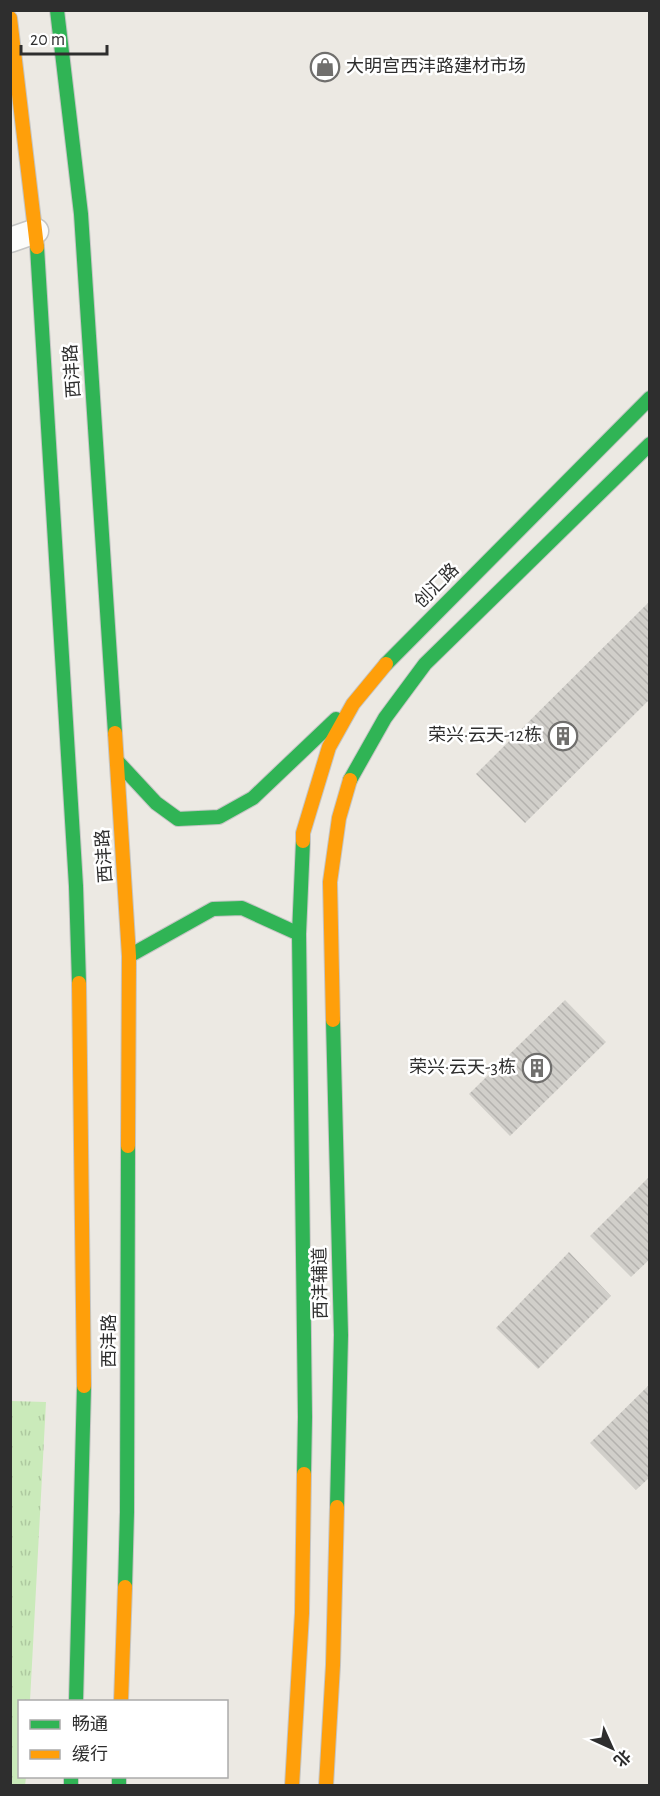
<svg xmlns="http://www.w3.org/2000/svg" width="660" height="1796" viewBox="0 0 660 1796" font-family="'Alegreya Sans','Noto Sans SC',sans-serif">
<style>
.park{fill:url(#park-tufts)}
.building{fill:url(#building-back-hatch)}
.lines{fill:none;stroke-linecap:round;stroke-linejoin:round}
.street-casing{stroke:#c5c5c4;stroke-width:27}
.fast-casing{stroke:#c5c5c4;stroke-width:16}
.slow-casing{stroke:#c5c5c4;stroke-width:16}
.street{stroke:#fcfcfb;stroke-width:24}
.fast{stroke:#30b455;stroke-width:14}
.slow{stroke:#ff9f0a;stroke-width:14}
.labels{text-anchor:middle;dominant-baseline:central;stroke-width:5;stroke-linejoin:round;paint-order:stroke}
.poi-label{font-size:18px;fill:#2e2e2e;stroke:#fff;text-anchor:end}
.street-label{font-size:18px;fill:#2e2e2e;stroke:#fff}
</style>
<defs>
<pattern id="park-tufts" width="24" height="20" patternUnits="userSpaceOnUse" patternTransform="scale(1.5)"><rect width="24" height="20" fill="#caeaba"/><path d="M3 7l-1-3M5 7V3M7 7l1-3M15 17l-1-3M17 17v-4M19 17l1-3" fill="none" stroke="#aec9a0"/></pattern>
<pattern id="building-back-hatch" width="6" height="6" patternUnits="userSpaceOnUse" patternTransform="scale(1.5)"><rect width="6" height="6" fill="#d1cfca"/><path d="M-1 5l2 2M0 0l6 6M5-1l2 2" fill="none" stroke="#b4b2ae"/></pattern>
</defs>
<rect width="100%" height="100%" fill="#ece9e3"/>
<path class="park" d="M11,1401L46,1402L30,1701L20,1702V1776L26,1777L25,1786L10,1785Z"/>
<g class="building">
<path d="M650,601V699L525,823L476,774Z"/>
<path d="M565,1000L606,1042L510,1136L469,1094Z"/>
<path d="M650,1176V1259L631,1277L590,1236Z"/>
<path d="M569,1252L611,1296L538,1369L496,1328Z"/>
<path d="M650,1384V1477L636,1490L590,1443Z"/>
</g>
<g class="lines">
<g class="street-casing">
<path id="street" d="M10,240L36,231"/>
</g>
<g class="fast-casing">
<g id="fast">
<path d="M57,10L81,214L115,733"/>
<path d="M37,247L76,886L79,983"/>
<path d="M386,664L650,398"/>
<path d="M117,761L156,803L178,819L219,817L253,798L336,719"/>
<path d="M350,780L385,718L425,664L650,444"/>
<path d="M303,841L299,934L305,1417L304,1474"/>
<path d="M129,956L213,909L242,908L299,934"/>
<path d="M333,1020L341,1335L337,1507"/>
<path d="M125,1587L127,1512L128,1146"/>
<path d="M76,1702L84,1386"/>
<path d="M71,1776V1786"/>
<path d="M119,1776V1786"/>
</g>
</g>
<g class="slow-casing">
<g id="slow">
<path d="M10,18L37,247"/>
<path d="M115,733L129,956L128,1146"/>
<path d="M303,841V833L329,747L353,704L386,664"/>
<path d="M79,983L84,1386"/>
<path d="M333,1020L330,882L339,818L350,780"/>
<path d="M121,1702L125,1587"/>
<path d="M292,1786L302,1613L304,1474"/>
<path d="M326,1786L333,1665L337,1507"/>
</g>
</g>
<use href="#street" class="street"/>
<use href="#fast" class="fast"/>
<use href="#slow" class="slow"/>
</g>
<defs>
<g id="shop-ring" transform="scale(1.5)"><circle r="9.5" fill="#fff" stroke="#706f6d" stroke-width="1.5"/><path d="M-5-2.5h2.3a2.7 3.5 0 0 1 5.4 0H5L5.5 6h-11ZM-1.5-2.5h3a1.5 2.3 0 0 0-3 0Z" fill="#706f6d"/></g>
<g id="building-ring" transform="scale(1.5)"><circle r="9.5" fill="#fff" stroke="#706f6d" stroke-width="1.5"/><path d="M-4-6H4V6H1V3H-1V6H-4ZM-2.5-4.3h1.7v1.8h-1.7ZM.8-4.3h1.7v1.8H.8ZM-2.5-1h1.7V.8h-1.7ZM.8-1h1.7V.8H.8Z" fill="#706f6d"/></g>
</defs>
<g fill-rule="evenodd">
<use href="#shop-ring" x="325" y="67"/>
<use href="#building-ring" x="563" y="736"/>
<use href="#building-ring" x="537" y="1068"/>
</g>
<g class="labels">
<g class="poi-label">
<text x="346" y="67" text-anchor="start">大明宫西沣路建材市场</text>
<text x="542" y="736">荣兴·云天-12栋</text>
<text x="516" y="1068">荣兴·云天-3栋</text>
</g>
<g class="street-label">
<text transform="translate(73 371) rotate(-94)">西沣路</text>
<text transform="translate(437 586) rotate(-45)">创汇路</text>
<text transform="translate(105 856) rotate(-94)">西沣路</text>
<text transform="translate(321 1283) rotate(-91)">西沣辅道</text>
<text transform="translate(110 1341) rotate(-90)">西沣路</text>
</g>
</g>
<rect width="660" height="1796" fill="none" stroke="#2e2e2e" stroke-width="24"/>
<rect x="18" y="1700" width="210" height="78" fill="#ffffff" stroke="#ababab" stroke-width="1.5"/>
<rect x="30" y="1720" width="30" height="9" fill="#30b455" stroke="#ababab" stroke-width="1.5"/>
<text x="72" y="1730" font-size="18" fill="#2e2e2e">畅通</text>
<rect x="30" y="1750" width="30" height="9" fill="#ff9f0a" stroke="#ababab" stroke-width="1.5"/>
<text x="72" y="1760" font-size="18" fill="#2e2e2e">缓行</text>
<g transform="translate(612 1748) rotate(135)" stroke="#ffffff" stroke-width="4.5" paint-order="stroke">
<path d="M0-4.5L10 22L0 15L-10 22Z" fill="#2e2e2e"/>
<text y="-9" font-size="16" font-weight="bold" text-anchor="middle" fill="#2e2e2e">北</text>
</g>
<path d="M21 45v9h86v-9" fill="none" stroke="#2e2e2e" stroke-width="3"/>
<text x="30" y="45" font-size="18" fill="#2e2e2e" stroke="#ffffff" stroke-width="4.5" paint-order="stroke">20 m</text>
</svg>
